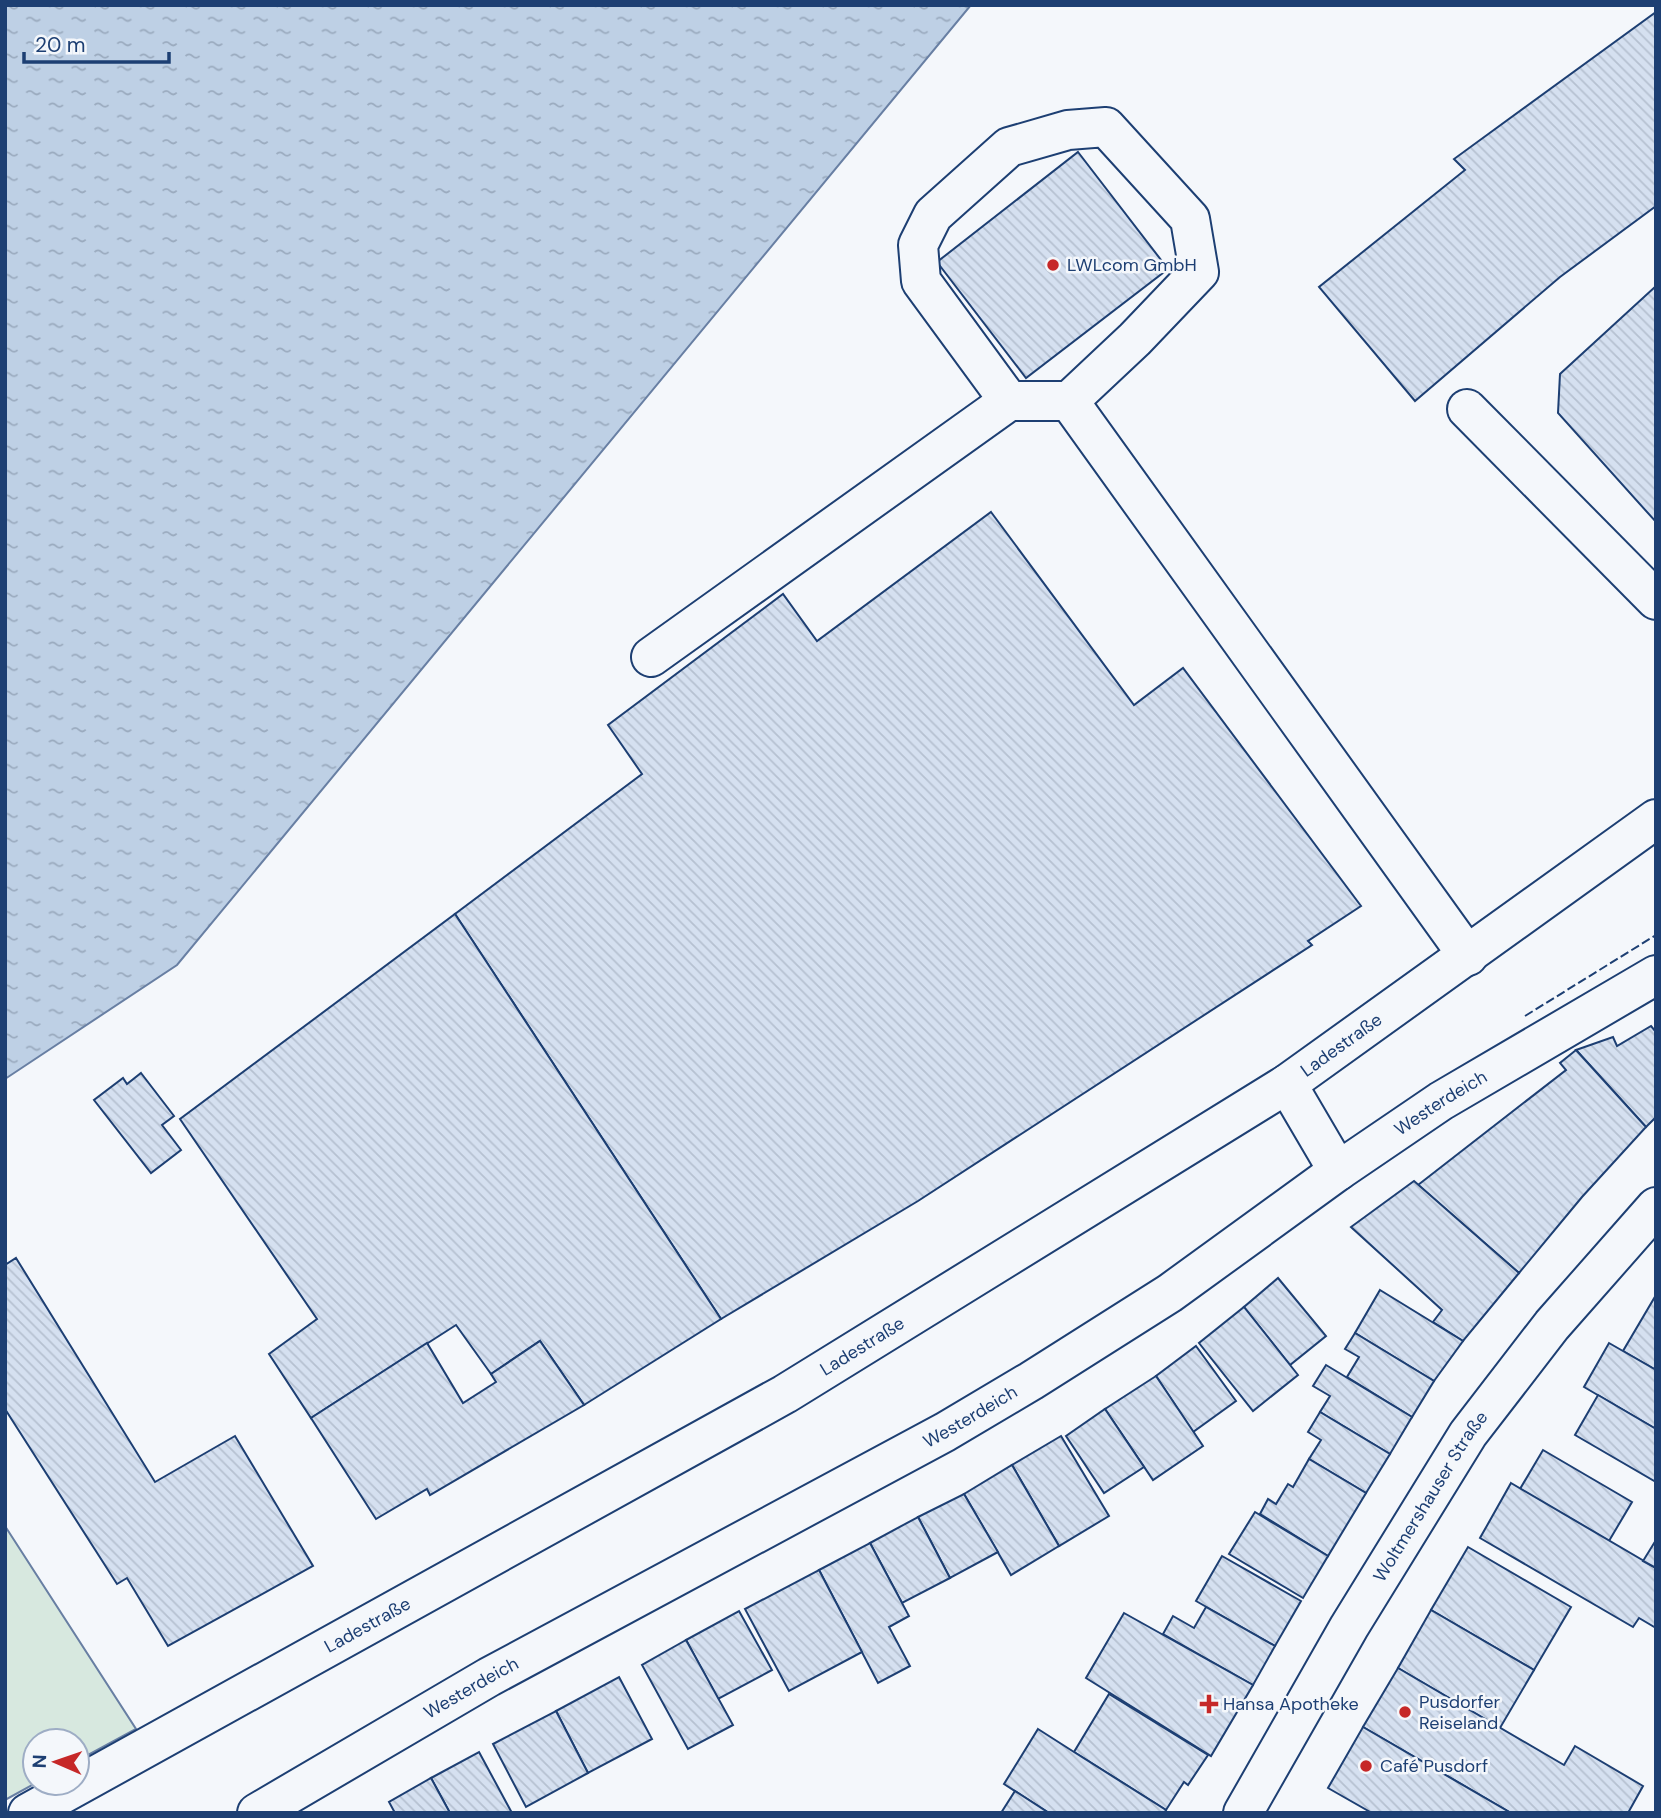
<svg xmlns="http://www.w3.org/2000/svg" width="1661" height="1818" viewBox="0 0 1661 1818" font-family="'DM Sans',sans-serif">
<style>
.grass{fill:#d7e8df;stroke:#687fa3;stroke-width:2}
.water{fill:url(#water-ripples);stroke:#687fa3;stroke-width:2}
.building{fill:url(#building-back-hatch);stroke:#1d3f73;stroke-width:2}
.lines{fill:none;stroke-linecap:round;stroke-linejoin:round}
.minor-casing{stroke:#1d3f73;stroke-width:42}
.minor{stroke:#f4f7fb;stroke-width:38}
.fence{stroke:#1d3f73;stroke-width:2;stroke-dasharray:9 3.5;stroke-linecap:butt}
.poi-dot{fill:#c62828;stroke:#f4f7fb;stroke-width:2.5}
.labels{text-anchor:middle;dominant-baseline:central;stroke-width:5;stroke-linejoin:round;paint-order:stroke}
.poi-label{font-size:18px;fill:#1d3f73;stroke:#f4f7fb;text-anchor:start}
.street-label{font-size:18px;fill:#1d3f73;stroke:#f4f7fb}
</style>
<defs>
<pattern id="water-ripples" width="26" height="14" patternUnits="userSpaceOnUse" patternTransform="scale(1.75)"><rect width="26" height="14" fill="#bed0e5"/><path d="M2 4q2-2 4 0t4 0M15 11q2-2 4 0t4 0" fill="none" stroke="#9aaabe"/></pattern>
<pattern id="building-back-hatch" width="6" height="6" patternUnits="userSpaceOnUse" patternTransform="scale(1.75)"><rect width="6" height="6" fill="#d5e0f0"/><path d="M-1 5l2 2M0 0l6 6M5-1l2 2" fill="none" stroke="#b6c1d1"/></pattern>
</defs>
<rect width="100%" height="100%" fill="#f4f7fb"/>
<path class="grass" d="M5,1526L136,1729L77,1761V1741H35L36,1783L5,1800Z"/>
<path class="water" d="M5,5H971L177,965L5,1079Z"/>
<g class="building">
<path d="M1656,12V206L1560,277L1415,401L1319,287L1465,170L1454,159Z"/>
<path d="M1078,152L1168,269L1026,378L937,262Z"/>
<path d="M1656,286V522L1558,413L1560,374Z"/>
<path d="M991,512L1134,705L1183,668L1361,906L1308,941L1312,945L918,1201L721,1319L455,914L642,774L608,725L783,594L817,641Z"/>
<path d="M455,914L721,1319L584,1405L540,1341L491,1374L456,1325L311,1418L269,1354L317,1319L180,1119Z"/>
<path d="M1651,1026L1656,1032V1117L1646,1127L1576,1050L1613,1037L1617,1046Z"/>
<path d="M1576,1050L1646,1127L1582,1197L1519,1273L1418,1185L1566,1070L1560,1063Z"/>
<path d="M141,1073L174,1116L162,1125L181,1150L151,1173L94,1100L123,1078L127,1084Z"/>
<path d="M1414,1181L1519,1273L1463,1341L1433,1322L1442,1310L1351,1227Z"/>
<path d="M16,1258L155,1482L235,1436L313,1566L168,1646L127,1578L117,1584L5,1409V1265Z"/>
<path d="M1278,1278L1326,1336L1290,1365L1244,1307Z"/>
<path d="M1380,1290L1463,1341L1434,1381L1355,1333Z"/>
<path d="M1656,1295V1370L1623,1351Z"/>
<path d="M1244,1307L1298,1375L1253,1411L1199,1343Z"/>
<path d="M1355,1333L1434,1381L1412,1417L1347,1377L1359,1357L1345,1349Z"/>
<path d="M540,1341L584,1405L430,1495L427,1489L376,1519L311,1418L427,1343L463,1403L496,1382L491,1374Z"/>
<path d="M1609,1343L1656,1370V1429L1584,1387Z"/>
<path d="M1196,1346L1236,1401L1193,1432L1156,1376Z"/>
<path d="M1326,1365L1412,1417L1390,1454L1320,1412L1330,1396L1313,1386Z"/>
<path d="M1156,1376L1203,1446L1153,1480L1105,1409Z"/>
<path d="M1598,1395L1656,1429V1482L1575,1435Z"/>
<path d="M1105,1409L1144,1467L1104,1493L1066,1436Z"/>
<path d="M1320,1412L1390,1454L1366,1493L1309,1459L1321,1440L1308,1432Z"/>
<path d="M1061,1436L1109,1516L1059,1546L1012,1465Z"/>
<path d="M1543,1450L1632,1502L1609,1541L1520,1489Z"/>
<path d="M1309,1459L1366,1493L1328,1556L1260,1514L1268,1499L1276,1504L1288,1484L1293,1487Z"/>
<path d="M1012,1465L1059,1546L1011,1575L964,1494Z"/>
<path d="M1511,1483L1656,1568V1628L1639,1618L1633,1627L1480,1538Z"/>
<path d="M964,1494L998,1552L950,1578L918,1517Z"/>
<path d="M1255,1512L1328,1556L1303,1598L1229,1554Z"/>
<path d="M918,1517L950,1578L902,1603L870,1543Z"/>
<path d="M1656,1540V1568L1643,1561Z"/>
<path d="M870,1543L909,1616L889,1627L910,1666L878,1683L819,1570Z"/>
<path d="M1468,1547L1571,1607L1534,1670L1431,1610Z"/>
<path d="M1222,1556L1301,1601L1275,1646L1196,1601Z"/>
<path d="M819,1570L862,1652L789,1691L745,1609Z"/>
<path d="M1206,1607L1275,1646L1253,1685L1163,1634L1173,1616L1194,1628Z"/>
<path d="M1431,1610L1534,1670L1500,1728L1398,1668Z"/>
<path d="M739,1611L772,1670L718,1699L686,1640Z"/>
<path d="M1124,1613L1253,1685L1211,1756L1086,1678Z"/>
<path d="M686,1640L733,1725L688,1749L642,1665Z"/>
<path d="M1398,1668L1564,1765L1575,1746L1643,1786L1628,1813H1511L1363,1727Z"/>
<path d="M619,1677L652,1739L588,1773L556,1711Z"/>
<path d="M1109,1694L1208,1755L1188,1785L1184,1782L1166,1810L1074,1752Z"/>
<path d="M556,1711L588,1773L526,1807L493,1744Z"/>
<path d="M1363,1727L1511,1813H1372L1328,1788Z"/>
<path d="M1038,1729L1074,1752L1166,1810L1164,1813H1049L1004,1784Z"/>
<path d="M479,1752L512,1813H450L431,1778Z"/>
<path d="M431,1778L450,1813H395L389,1802Z"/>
<path d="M1015,1791L1049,1813H1001Z"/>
</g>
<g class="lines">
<g class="minor-casing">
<g id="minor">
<path d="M1069,401H1009L921,281L918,245L933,215L1009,147L1068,130L1106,127L1190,219L1199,272L1135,339L1069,401L1468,956"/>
<path d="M1467,409L1656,600"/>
<path d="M651,657L1009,401"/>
<path d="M1287,1084L1338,1171"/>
<path id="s1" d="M28,1813L785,1394L1287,1084L1656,819"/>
<path id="s2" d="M257,1813L489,1677L945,1432L1031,1381L1170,1293L1338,1171L1441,1101L1656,975"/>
<path id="s3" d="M1243,1813L1349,1627L1468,1434L1552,1325L1656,1207"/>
</g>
</g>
<use href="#minor" class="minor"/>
<path class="fence" d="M1525,1016L1656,935"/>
</g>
<g class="poi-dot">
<circle cx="1053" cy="265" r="7"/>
<path d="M1205.5 1693.5h7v7h7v7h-7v7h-7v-7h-7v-7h7z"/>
<circle cx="1405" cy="1712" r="7"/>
<circle cx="1366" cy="1766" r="7"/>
</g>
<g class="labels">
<g class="poi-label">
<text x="1067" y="265">LWLcom GmbH</text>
<text x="1419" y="1702">Pusdorfer<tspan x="1419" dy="21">Reiseland</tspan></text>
<text x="1223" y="1704">Hansa Apotheke</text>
<text x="1380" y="1766">Café Pusdorf</text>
</g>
<g class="street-label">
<text stroke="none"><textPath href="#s1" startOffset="1522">Ladestraße</textPath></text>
<text stroke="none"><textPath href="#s2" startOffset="1382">Westerdeich</textPath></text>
<text stroke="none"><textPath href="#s1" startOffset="956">Ladestraße</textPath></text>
<text stroke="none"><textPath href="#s2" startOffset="816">Westerdeich</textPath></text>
<text stroke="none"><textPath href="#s3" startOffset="368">Woltmershauser Straße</textPath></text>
<text stroke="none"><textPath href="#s1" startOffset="388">Ladestraße</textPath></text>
<text stroke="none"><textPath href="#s2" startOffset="248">Westerdeich</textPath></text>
</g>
</g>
<rect width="1661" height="1818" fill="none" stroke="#1d3f73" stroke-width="14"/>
<g transform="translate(56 1762) rotate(272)"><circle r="33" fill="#f4f7fb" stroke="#9eadc5" stroke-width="2"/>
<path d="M0-5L12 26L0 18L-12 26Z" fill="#c62828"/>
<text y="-10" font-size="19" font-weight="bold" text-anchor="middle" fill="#1d3f73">N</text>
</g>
<path d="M24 52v10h145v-10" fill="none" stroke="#1d3f73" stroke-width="3.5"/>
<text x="35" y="52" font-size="21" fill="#1d3f73" stroke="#f4f7fb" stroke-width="5" paint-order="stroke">20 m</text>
</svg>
